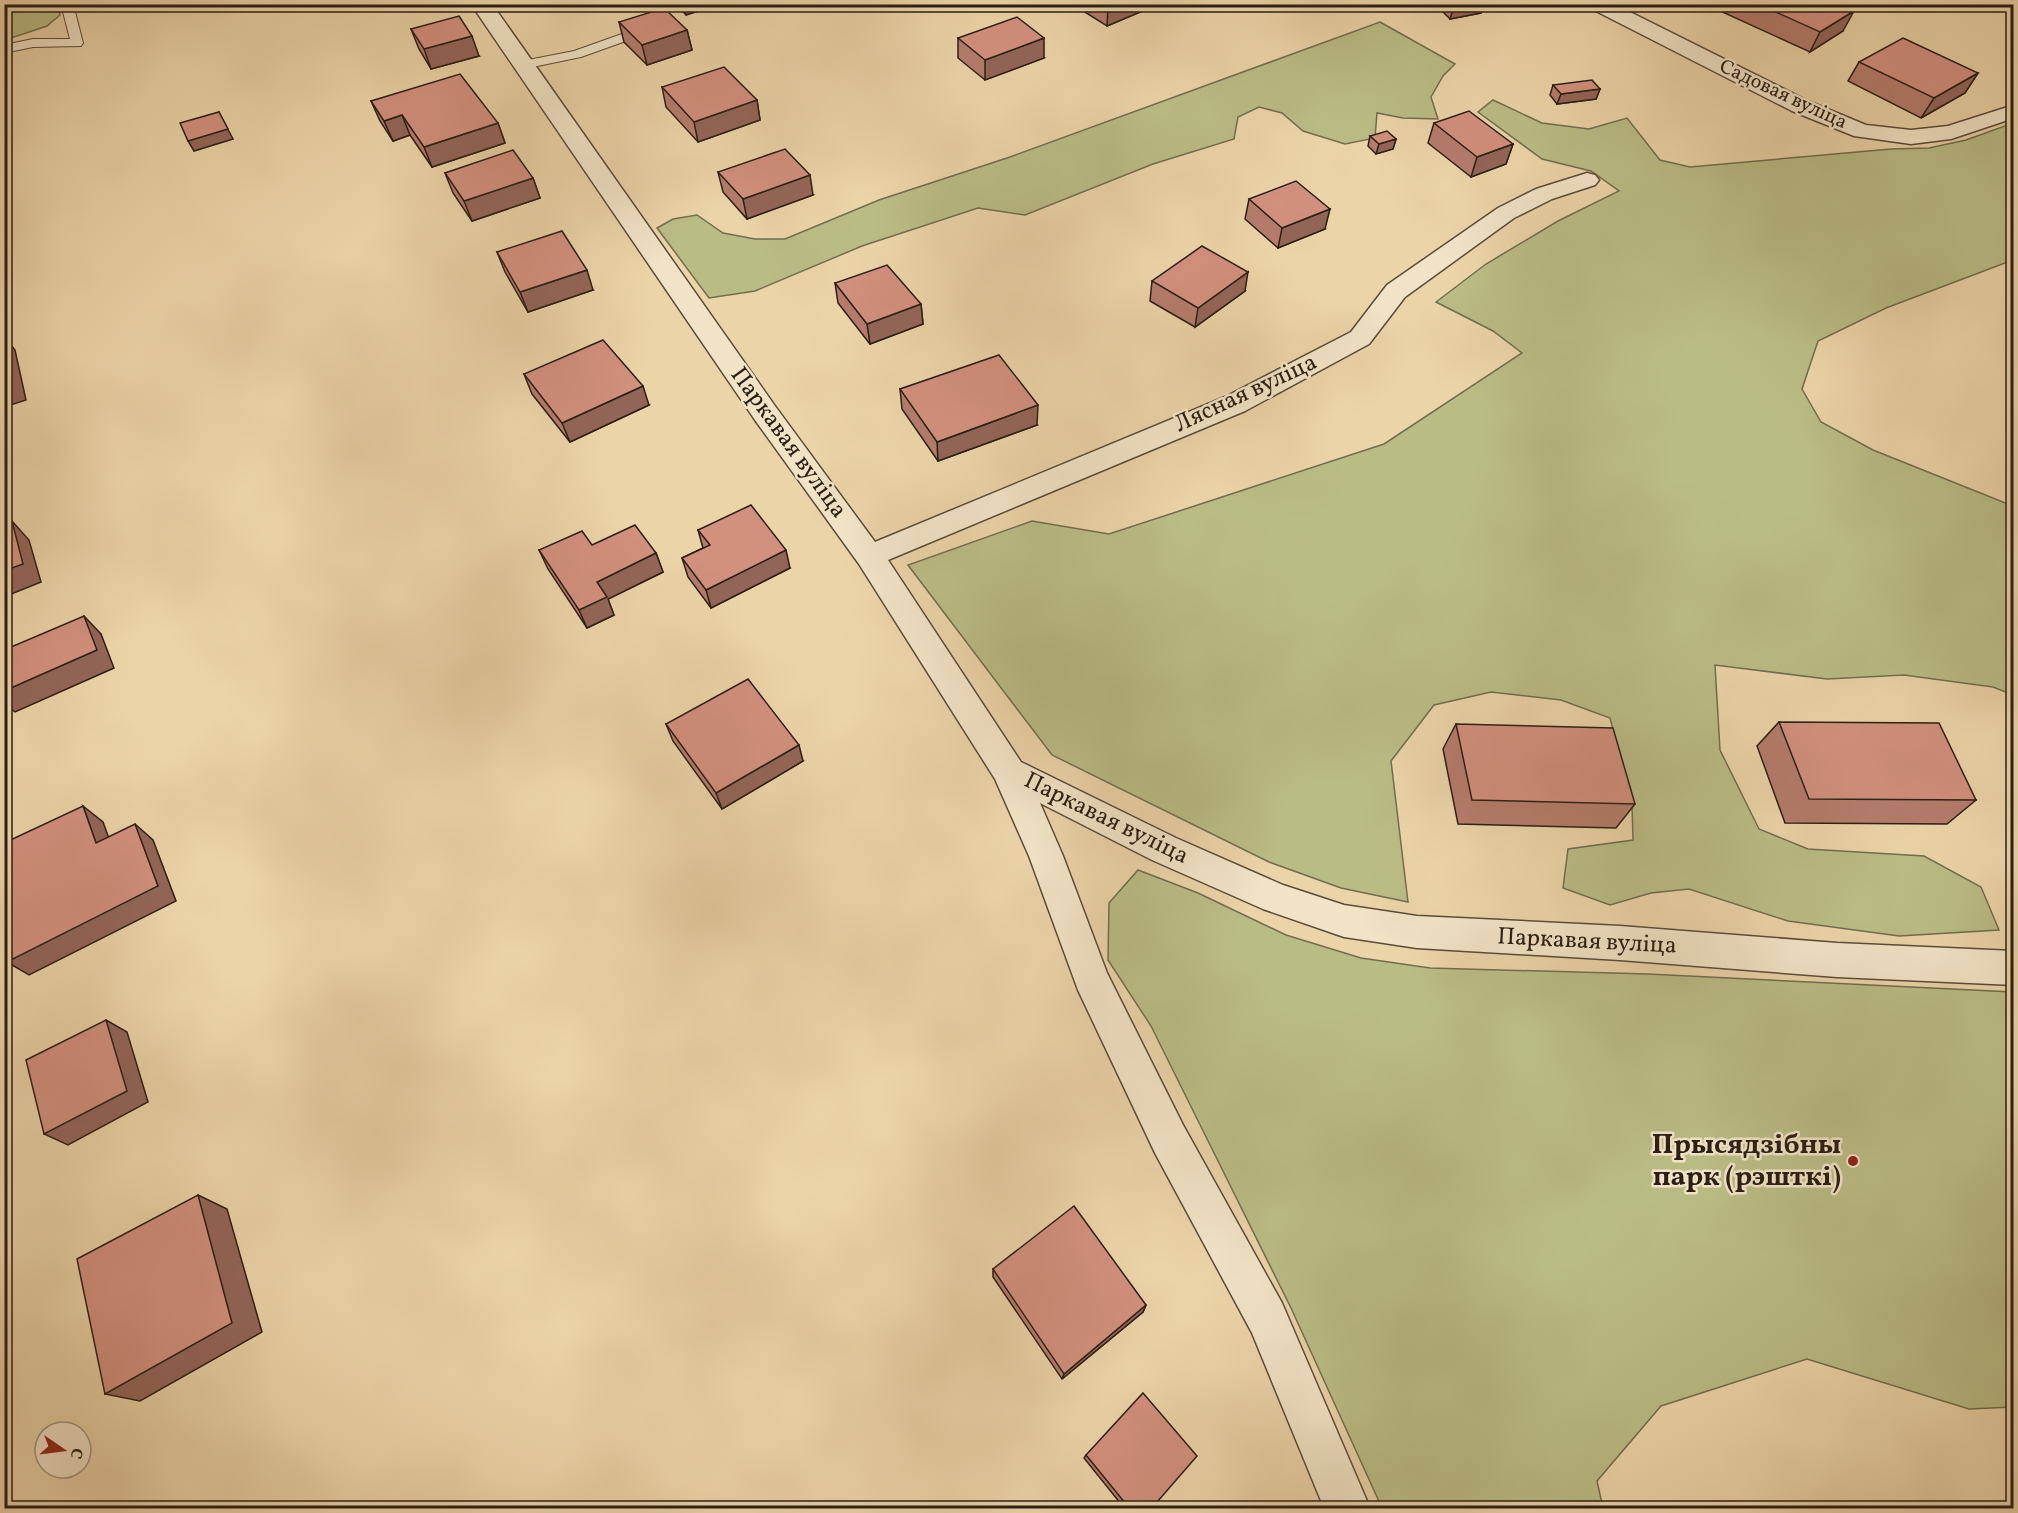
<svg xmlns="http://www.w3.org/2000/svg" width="2018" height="1513" viewBox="0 0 2018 1513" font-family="Vollkorn,serif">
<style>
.green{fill:#babc86;stroke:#726e4e;stroke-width:1.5}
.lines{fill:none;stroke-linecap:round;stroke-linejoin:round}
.lane-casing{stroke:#5a4c3a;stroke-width:2}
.street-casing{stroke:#5a4c3a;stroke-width:3}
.lane{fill:#f2e3c6;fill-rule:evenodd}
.street{fill:#f2e3c6;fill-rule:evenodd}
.wall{fill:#b57c6c;stroke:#2a1f15;stroke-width:1.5}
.shaded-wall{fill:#936558;stroke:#2a1f15;stroke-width:1.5}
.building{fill:#d2907e;stroke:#2a1f15;stroke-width:1.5}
.poi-dot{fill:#8f2418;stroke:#f2e3c6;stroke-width:2}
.labels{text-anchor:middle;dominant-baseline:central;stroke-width:5;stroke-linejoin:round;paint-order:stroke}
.far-street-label{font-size:20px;fill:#2a1f15;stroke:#f2e3c6}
.street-label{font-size:24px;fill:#2a1f15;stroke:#f2e3c6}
.near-poi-label{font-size:28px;font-weight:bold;fill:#2a1f15;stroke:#f2e3c6;text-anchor:end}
</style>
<rect width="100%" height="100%" fill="#ebd4a8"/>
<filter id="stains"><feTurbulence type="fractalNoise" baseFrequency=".00333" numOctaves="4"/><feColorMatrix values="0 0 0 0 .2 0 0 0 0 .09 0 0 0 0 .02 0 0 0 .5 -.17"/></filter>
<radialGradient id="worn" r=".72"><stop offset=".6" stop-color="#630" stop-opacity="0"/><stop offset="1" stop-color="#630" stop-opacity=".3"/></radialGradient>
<g class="green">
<path d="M4,5H58L60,15L47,26L5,40Z"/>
<path d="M1380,22L1455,64L1443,76L1431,97L1438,119L1403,118L1377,113L1375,138L1345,144L1303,131L1282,113L1259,107L1238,117L1234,139L1153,164L1025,215L978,208L862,246L755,291L709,298L657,228L673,219L697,215L723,233L755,239H785L879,200L1010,157Z"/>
<path d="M1493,100L1542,123L1589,129L1627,118L1660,160L1690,167L1891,149L1929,148L1966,140L2013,123V260L1886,308L1818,341L1802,389L1821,422L1873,450L2013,506V695L1993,687L1904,675L1827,679L1715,665L1720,750L1759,829L1808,849L1924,856L1981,887L1999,930L1899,936L1788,921L1689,889L1651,893L1610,905L1563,888L1568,849L1633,840L1632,804L1610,718L1561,700L1491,692L1434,705L1391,761L1408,902L1341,888L1269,862L1052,755L908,565L1032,521L1109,534L1384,444L1522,353L1493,331L1436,302L1486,264L1558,221L1619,191L1591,171L1542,159L1478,112Z"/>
<path d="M1138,870L1198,893L1286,935L1361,958L1430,968L1648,974L2013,992V1407L1969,1409L1807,1359L1661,1406L1597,1481L1603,1508H1382L1291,1308L1151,1026L1108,960L1109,903Z"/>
</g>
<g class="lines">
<g class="lane-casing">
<g id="lane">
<path d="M61,4H73L83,43L81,46L33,47L4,53V45L33,39H70Z"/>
<path d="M647,25L653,29L651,32L581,57L523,69L517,65L523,61L574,51Z"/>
</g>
</g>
<g class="street-casing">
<g id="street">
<path d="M471,4H492L775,406L875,542L1225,397L1351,332L1387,285L1498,208L1536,189L1587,173L1595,175L1599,180L1595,185L1552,199L1514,218L1405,297L1369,344L1245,411L888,560L1021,762L1176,838L1283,885L1344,905L1417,916L1620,926L1837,943L2014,951V985L1837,977L1620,960L1417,948L1344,937L1263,909L1152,860L1040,803L1063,856L1107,973L1183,1125L1282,1303L1370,1508H1324L1252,1333L1155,1153L1078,990L1029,856L995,779L859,564L755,420Z"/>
<path d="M1587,4H1614L1808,101L1866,125L1911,130L1948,126L2014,105V118L1951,139L1911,144L1854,136L1792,111L1590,8Z"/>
</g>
</g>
<use href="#lane" class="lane"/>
<use href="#street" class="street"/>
</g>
<g class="wall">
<path d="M676,4H711V7L686,15Z"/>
<path d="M1080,4H1152V7L1107,26L1080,9Z"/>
<path d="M1435,4H1479L1481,13L1450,19Z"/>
<path d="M1705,4H1838L1843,31L1810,52Z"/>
<path d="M619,22L687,30L692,50L647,65L624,42Z"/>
<path d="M411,29L479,56L431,69L419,49Z"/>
<path d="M958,38L1044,58L985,80L958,58Z"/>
<path d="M1859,62L1978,73L1965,93L1921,118L1848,81Z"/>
<path d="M1553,85L1600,89L1596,99L1557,104L1550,95Z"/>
<path d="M662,87L757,100L760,120L698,142L666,107Z"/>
<path d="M371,101L498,123L505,143L432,167L410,135L393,141L380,121Z"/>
<path d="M1434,123L1513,144L1506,164L1471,177L1428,143Z"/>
<path d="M1370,136L1396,139L1393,149L1376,154L1368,146Z"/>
<path d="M718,172L813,195L747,219L723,192Z"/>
<path d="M445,173L533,178L540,198L472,221L453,193Z"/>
<path d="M1249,199L1325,229L1278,248L1245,219Z"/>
<path d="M497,252L593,290L528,312L505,272Z"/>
<path d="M1152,281L1245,291L1195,327L1150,301Z"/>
<path d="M835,283L921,304L923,324L870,344L838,303Z"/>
<path d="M524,374L649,405L570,442L532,394Z"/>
<path d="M900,389L1037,425L938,461L902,409Z"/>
<path d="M698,530L790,568L711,608L688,577L682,558L703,548Z"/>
<path d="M592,545L656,553L663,572L608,599L614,615L587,628L548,569L539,550Z"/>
<path d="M1779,722L1976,800L1947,824L1785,823L1757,746Z"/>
<path d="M666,724L803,761L722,809L673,741Z"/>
<path d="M1456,724L1635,804L1616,828L1458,824L1443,749Z"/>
<path d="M993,1269L1146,1305L1143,1312L1062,1379L993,1277Z"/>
<path d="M1086,1455L1151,1509H1125L1084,1458Z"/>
</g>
<g class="shaded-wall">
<path d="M389,4H408L391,9Z"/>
<path d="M686,4H711V7L686,15L684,5Z"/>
<path d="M1113,4H1152V7L1107,26L1108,7Z"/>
<path d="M1479,4H1484L1481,13L1450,19L1453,9Z"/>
<path d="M1854,11L1843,31L1810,52L1820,32Z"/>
<path d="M687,30L692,50L647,65L642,45Z"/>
<path d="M472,36L479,56L431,69L424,49Z"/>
<path d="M1044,38V58L985,80V60Z"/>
<path d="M1978,73L1965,93L1921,118L1934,98Z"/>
<path d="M1600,89L1596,99L1557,104L1561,94Z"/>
<path d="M757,100L760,120L698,142L694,122Z"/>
<path d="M219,112L233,139L194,151L188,141Z"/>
<path d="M402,115L410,135L393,141L384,121Z"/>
<path d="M498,123L505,143L432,167L424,147Z"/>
<path d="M1396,139L1393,149L1376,154L1379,144Z"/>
<path d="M1513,144L1506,164L1471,177L1477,157Z"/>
<path d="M810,175L813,195L747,219L743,199Z"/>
<path d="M533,178L540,198L472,221L464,201Z"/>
<path d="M1330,209L1325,229L1278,248L1282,228Z"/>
<path d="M587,270L593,290L528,312L520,292Z"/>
<path d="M1248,272L1245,291L1195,327L1198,308Z"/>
<path d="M921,304L923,324L870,344L867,324Z"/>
<path d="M4,336L15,350L26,400L4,407Z"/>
<path d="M643,386L649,405L570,442L562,423Z"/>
<path d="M1038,405L1037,425L938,461L937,442Z"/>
<path d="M12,521L29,540L41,582L4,597V571Z"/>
<path d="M786,550L790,568L711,608L706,590Z"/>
<path d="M656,553L663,572L608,599L614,615L587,628L579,610L597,582Z"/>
<path d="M84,616L101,634L114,668L15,712L4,703V691Z"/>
<path d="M799,745L803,761L722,809L716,793Z"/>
<path d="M83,806L103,822L116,858L96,843Z"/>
<path d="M135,824L153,840L176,901L29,975L7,962Z"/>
<path d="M106,1020L127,1032L148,1102L68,1145L44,1134Z"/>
<path d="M198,1195L227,1209L262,1332L140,1401L105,1394Z"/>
<path d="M1146,1305L1143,1312L1062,1379L1064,1374Z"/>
</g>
<g class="building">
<path d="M1448,4H1479L1453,9Z"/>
<path d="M1758,4H1838L1854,11L1820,32Z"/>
<path d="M664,8L687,30L642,45L619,22Z"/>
<path d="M459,16L472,36L424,49L411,29Z"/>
<path d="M1017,17L1044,38L985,60L958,38Z"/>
<path d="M1903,38L1978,73L1934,98L1859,62Z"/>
<path d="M724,67L757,100L694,122L662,87Z"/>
<path d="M460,74L498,123L424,147L402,115L384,121L371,101Z"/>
<path d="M1592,80L1600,89L1561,94L1553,85Z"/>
<path d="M1469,111L1513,144L1477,157L1434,123Z"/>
<path d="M219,112L228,129L188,141L180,123Z"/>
<path d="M1387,131L1396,139L1379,144L1370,136Z"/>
<path d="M785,149L810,175L743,199L718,172Z"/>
<path d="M513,150L533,178L464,201L445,173Z"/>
<path d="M1296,181L1330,209L1282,228L1249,199Z"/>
<path d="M562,231L587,270L520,292L497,252Z"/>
<path d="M1202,246L1248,272L1198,308L1152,281Z"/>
<path d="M887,265L921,304L867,324L835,283Z"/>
<path d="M603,340L643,386L562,423L524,374Z"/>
<path d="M4,354L10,380L4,382Z"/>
<path d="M999,355L1038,405L937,442L900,389Z"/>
<path d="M751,505L786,550L706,590L682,558L710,545L698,530Z"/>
<path d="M12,521L23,564L4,571V524Z"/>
<path d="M635,525L656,553L597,582L607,597L579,610L539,550L582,531L592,545Z"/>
<path d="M84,616L97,650L4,691V650Z"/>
<path d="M748,679L799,745L716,793L666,724Z"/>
<path d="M1779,722L1939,723L1976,800L1809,799Z"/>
<path d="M1456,724L1613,728L1635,804L1472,800Z"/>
<path d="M83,806L96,843L135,824L158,886L7,962L4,953V843Z"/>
<path d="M106,1020L127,1091L44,1134L26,1060Z"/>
<path d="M198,1195L232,1323L105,1394L77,1259Z"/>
<path d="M1074,1206L1146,1305L1064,1374L993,1269Z"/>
<path d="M1143,1393L1197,1456L1151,1509H1130L1086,1455Z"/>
</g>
<circle class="poi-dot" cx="1853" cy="1161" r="6"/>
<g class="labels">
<g class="far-street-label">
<text transform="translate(1783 95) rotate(25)">Садовая вуліца</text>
</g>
<g class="street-label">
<text transform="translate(1246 394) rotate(-25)">Лясная вуліца</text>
<text transform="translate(788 443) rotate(54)">Паркавая вуліца</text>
<text transform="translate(1106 819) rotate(26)">Паркавая вуліца</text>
<text transform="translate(1587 942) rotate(3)">Паркавая вуліца</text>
</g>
<g class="near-poi-label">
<text x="1841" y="1145">Прысядзібны<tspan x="1841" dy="32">парк (рэшткі)</tspan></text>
</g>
</g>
<rect width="2018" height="1513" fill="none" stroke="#ebd4a8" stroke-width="24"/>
<rect x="6" y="6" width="2006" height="1501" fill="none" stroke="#2a1f15" stroke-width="3"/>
<rect x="12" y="12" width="1994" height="1489" fill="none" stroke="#2a1f15" stroke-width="1.5"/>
<g transform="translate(63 1450) rotate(104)"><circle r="28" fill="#f2e3c6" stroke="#a2957f" stroke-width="1.5"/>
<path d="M0-4.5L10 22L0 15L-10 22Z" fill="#8f2418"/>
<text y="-9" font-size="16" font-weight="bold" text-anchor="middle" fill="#2a1f15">С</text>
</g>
<rect width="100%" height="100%" filter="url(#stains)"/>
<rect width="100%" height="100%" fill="url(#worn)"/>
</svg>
